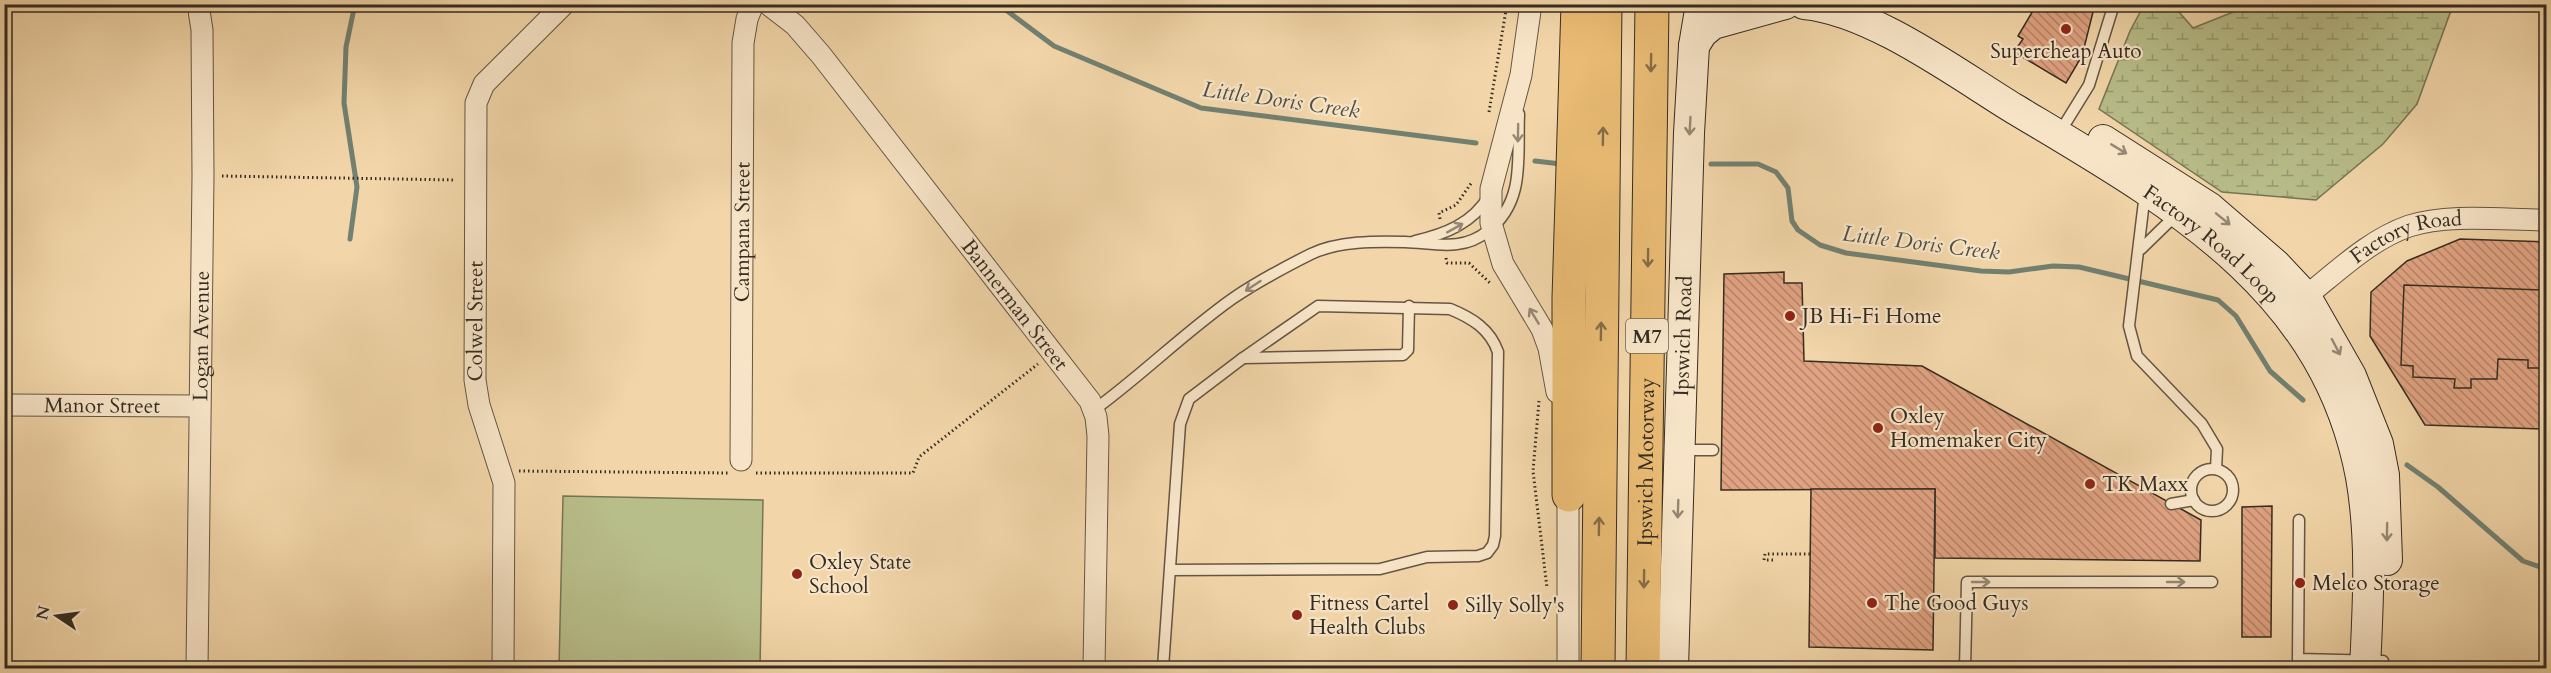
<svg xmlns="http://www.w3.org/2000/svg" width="2551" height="673" viewBox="0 0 2551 673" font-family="Cardo,serif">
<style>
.wetland{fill:url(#wetland-marsh);stroke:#767556;stroke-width:1.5}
.pitch{fill:#b8be8a;stroke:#767556;stroke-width:1.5}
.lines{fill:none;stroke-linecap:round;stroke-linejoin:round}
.stream{stroke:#728172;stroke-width:5}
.building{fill:url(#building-back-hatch);stroke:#352c22;stroke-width:1.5}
.lane-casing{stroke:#645644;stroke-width:13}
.street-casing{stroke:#645644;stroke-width:23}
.secondary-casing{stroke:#352c22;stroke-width:32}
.highway-casing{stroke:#352c22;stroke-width:35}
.path{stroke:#352c22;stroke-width:3;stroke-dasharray:1.5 3;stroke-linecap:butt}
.lane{stroke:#f7e4c7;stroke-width:10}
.street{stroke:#f7e4c7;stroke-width:21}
.secondary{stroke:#f7e4c7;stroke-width:30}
.highway{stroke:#e9bb74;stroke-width:33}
.oneway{stroke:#866c47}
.oneway2{stroke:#968874}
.poi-dot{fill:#8f2418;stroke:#f7e4c7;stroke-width:2}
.labels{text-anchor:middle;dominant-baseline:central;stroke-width:4.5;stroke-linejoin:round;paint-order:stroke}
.shield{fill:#f7e4c7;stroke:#6f6354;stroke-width:1.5}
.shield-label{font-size:20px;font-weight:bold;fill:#352c22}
.poi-label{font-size:21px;fill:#352c22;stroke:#f7e4c7;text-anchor:start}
.street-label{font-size:21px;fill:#352c22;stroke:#f7e4c7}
.water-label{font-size:22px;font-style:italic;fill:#4e4f43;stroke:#f7e4c7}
</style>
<defs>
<pattern id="wetland-marsh" width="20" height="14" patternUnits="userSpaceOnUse" patternTransform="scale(1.5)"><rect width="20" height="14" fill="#b8be8a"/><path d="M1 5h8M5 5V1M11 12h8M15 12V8" fill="none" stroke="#969b70"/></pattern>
<pattern id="building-back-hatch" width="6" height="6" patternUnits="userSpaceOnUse" patternTransform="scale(1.5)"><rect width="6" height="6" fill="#e0a281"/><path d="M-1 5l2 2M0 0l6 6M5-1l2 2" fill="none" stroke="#b68469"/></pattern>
</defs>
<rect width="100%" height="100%" fill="#f2d6a9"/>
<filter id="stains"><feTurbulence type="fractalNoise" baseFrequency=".00333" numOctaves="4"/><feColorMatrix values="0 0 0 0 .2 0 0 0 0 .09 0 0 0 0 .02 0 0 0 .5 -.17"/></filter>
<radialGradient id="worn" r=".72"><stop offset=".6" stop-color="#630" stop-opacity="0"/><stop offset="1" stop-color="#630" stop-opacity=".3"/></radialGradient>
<path class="wetland" d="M2144,5H2173L2193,28L2251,5H2453L2417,104L2383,144L2316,200L2222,192L2099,109L2130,31Z"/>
<path class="pitch" d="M563,496L763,500L760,668H559Z"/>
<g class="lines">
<g class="stream">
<path d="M998,4L1054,46L1201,108L1476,143"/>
<path d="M1535,161L1561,164"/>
<path d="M1711,164H1758L1776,172L1788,188L1792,221L1798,230L1820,245L1846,253L1981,271L2009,272L2053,266L2079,267L2218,300L2236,316L2270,371L2303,400"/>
<path d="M350,239L357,187L344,103L346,47L355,4"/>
<path d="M2407,465L2438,487L2523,561L2546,569"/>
</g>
</g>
<g class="building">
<path d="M2037,4H2095L2082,56L2066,83L2014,52L2023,39L2018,36Z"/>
<path d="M2460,239L2546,242L2542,429L2425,425L2370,336L2371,292L2407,261Z"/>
<path d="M1784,272V283H1802L1804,361L1922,366L2201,520L2200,561L1935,558V489L1721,490L1724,274Z"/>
<path d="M2404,285L2543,290L2540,368H2528V360L2498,359L2497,379H2471V388H2454L2455,379L2413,377V366L2401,365Z"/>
<path d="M1811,489H1935L1933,650L1809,647Z"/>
<path d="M2272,506L2271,637H2242V507Z"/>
</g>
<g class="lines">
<g class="lane-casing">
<g id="lane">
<path d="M2060,132L2089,85L2114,4"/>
<path d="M2145,193L2129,326L2137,356L2202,424L2217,449L2216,469"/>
<path d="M1415,241C1445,234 1472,224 1489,196"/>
<path d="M2141,249L2177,214"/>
<path d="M1243,358L1403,355L1408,350L1409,306"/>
<path d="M1094,410C1142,375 1184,333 1232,299C1257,282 1285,267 1311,254C1338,241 1376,241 1405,242C1435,243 1462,252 1488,231C1526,201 1517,157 1519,114"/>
<path d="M1681,450H1713"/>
<circle cx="2212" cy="490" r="21"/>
<path d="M2171,504L2194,500"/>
<path d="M2299,520L2298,659L2383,661"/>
<path d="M1163,668L1180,424L1189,399L1243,358L1318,306L1450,309C1472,318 1490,329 1498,352L1495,536L1493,545L1487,553L1478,556L1427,557L1380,569L1170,570"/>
<path d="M1965,668L1967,582H2212"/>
</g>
</g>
<g class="street-casing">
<g id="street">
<path id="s1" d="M768,4L795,25L821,55L1090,401L1096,417L1098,436L1094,668"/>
<path d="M1531,4L1521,75L1491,189V223L1503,264L1542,329L1549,348L1557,392"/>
<path id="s2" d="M2296,304C2332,277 2366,241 2409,226C2448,213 2505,220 2546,220"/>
<path id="s3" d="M4,405L199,406"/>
<path id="s4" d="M741,460L743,43L747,19L753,4"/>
<path d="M1568,483V668"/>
<path id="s5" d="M197,668L203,176L202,30L198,4"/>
<path id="s6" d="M503,668L504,483L479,405L475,380L476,103L484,84L564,4"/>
</g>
</g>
<g class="secondary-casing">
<g id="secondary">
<path id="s7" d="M1804,4C1871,10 1956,73 2013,108C2166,200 2325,285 2361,477C2372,540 2368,605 2365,668"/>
<path d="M1694,46L1702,33L1713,24L1785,4"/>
<path d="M2103,140L2210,208L2275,264L2306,297L2351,376L2378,444L2384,475L2387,560"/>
<path id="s8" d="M1673,668L1689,133L1694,46L1701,4"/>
</g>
</g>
<g class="highway-casing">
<g id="highway">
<path d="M1569,495V298L1578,4"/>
<path d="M1598,668L1605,4"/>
<path id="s9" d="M1643,668L1652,4"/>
</g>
</g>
<g class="path">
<path d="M1489,112L1507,4"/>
<path d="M222,176L456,180"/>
<path d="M1440,219L1439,213L1456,205L1472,182"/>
<path d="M1446,258L1447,263H1469L1490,283"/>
<path d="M1539,401L1533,471L1547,588"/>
<path d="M519,471L728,473"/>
<path d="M756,473H913L919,457L1038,364"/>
<path d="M1773,560H1764L1765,554H1810"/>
</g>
<use href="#lane" class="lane"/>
<use href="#street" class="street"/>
<use href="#secondary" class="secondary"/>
<use href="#highway" class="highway"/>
</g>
<defs><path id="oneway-shaft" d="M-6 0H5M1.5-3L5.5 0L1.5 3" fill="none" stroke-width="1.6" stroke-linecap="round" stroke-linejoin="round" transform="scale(1.5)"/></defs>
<g class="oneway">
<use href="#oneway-shaft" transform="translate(1651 63) rotate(91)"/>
<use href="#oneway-shaft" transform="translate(1603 136) rotate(-89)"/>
<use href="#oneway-shaft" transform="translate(1648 258) rotate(91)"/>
<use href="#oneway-shaft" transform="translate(1601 331) rotate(-89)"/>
<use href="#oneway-shaft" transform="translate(1599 526) rotate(-89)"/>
<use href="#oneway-shaft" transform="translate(1644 579) rotate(91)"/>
</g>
<g class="oneway2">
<use href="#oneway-shaft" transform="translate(1690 126) rotate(93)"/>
<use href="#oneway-shaft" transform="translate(1518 133) rotate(91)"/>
<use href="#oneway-shaft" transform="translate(2119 149) rotate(31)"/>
<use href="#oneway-shaft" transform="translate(2223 219) rotate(39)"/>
<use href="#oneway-shaft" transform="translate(1455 228) rotate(-29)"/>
<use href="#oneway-shaft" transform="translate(1253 286) rotate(147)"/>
<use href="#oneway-shaft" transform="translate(1534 316) rotate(-121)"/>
<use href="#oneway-shaft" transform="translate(2336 347) rotate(62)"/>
<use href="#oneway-shaft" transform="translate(1678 509) rotate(92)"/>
<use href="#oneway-shaft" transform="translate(2387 532) rotate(91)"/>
<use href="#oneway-shaft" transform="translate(1981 582)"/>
<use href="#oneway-shaft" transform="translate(2176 582)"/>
</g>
<g class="poi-dot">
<circle cx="2066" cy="29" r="6"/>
<circle cx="1790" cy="316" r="6"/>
<circle cx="1878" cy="428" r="6"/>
<circle cx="2090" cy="484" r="6"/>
<circle cx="797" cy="574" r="6"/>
<circle cx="2300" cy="583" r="6"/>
<circle cx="1872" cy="603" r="6"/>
<circle cx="1453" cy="605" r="6"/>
<circle cx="1297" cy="615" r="6"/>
</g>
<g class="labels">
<rect class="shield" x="1626" y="319" width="42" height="34" rx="4.5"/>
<g class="shield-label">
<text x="1647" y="336">M7</text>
</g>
<g class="poi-label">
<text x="2066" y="51" text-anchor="middle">Supercheap Auto</text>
<text x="1802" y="316">JB Hi-Fi Home</text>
<text x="1890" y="416">Oxley<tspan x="1890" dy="24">Homemaker City</tspan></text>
<text x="2102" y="484">TK Maxx</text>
<text x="809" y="562">Oxley State<tspan x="809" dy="24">School</tspan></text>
<text x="2312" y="583">Melco Storage</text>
<text x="1309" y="603">Fitness Cartel<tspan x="1309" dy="24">Health Clubs</tspan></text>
<text x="1884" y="603">The Good Guys</text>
<text x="1465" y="605">Silly Solly's</text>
</g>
<g class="street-label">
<text stroke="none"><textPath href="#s4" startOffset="228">Campana Street</textPath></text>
<text stroke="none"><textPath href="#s2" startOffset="132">Factory Road</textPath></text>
<text stroke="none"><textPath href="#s7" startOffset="477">Factory Road Loop</textPath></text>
<text stroke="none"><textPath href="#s1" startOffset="390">Bannerman Street</textPath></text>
<text stroke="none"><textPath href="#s6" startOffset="351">Colwel Street</textPath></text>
<text stroke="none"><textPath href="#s5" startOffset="332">Logan Avenue</textPath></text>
<text stroke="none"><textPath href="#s8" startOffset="332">Ipswich Road</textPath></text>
<text stroke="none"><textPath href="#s3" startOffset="98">Manor Street</textPath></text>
<text stroke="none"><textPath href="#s9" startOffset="206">Ipswich Motorway</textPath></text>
</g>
<g class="water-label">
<text transform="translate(1281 100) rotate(8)">Little Doris Creek</text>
<text transform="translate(1921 243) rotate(7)">Little Doris Creek</text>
</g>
</g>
<rect width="2551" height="673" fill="none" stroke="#f2d6a9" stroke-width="24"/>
<rect x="6" y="6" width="2539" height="661" fill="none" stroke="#352c22" stroke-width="3"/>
<rect x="12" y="12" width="2527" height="649" fill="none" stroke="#352c22" stroke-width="1.5"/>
<g transform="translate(57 616) rotate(283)" stroke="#f7e4c7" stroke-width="4.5" paint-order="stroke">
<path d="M0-4.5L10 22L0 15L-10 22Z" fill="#352c22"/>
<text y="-9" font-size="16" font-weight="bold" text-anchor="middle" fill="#352c22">N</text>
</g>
<rect width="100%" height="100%" filter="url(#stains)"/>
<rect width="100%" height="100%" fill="url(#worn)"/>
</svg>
